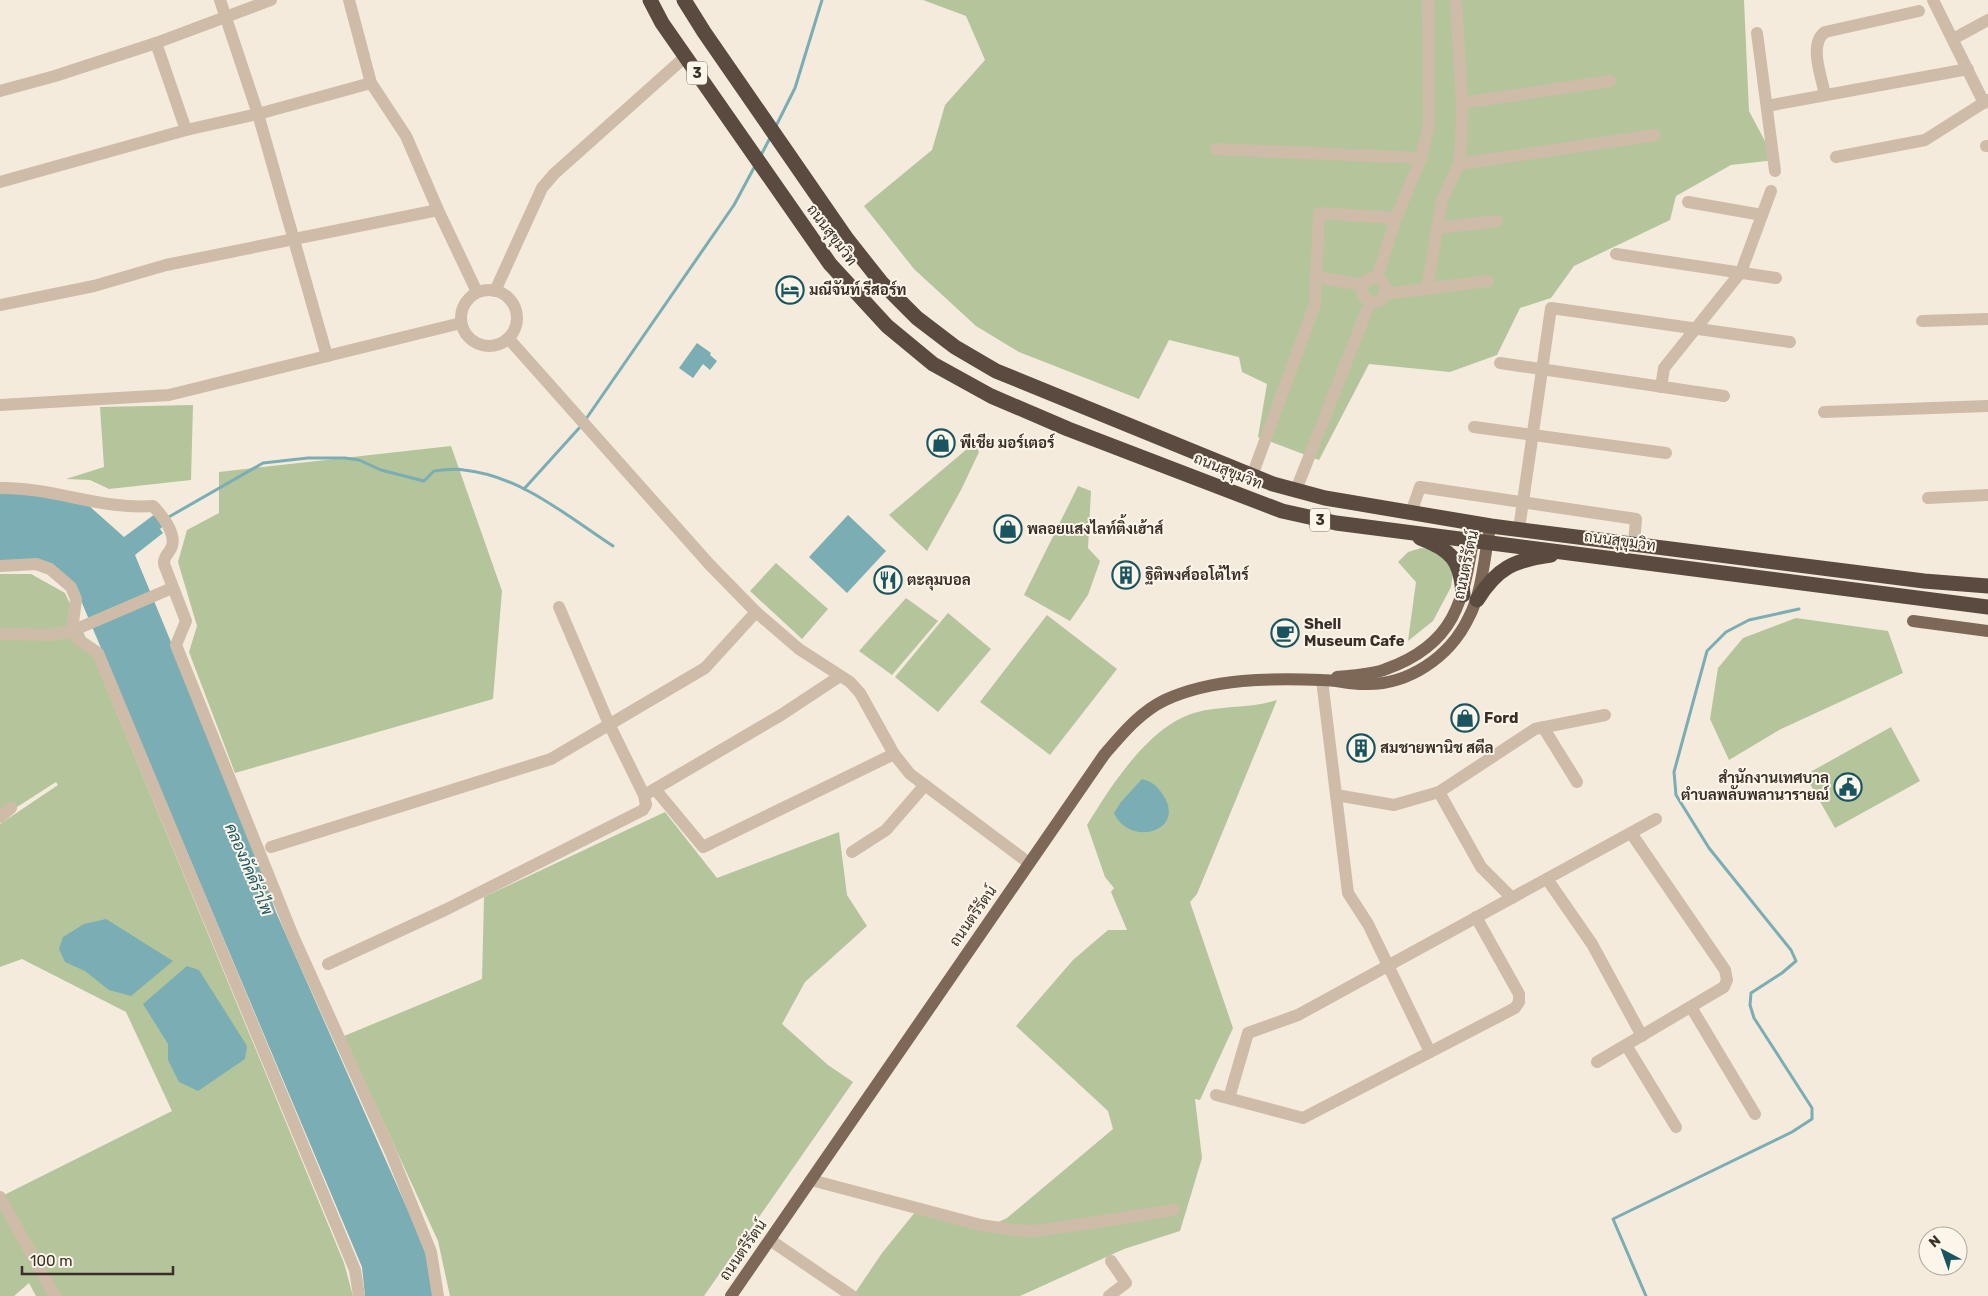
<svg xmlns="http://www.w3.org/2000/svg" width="1988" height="1296" viewBox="0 0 1988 1296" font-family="Rubik,Sarabun,sans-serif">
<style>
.green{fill:#b4c59b}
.water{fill:#7aadb4}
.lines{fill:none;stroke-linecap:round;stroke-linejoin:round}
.stream{stroke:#7aadb4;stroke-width:3}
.minor{stroke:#cebca8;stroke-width:12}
.major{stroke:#7d6858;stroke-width:12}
.highway{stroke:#5b4a3f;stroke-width:15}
.labels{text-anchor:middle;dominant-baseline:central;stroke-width:4;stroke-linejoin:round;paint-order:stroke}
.shield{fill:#fbf5ea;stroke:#746a62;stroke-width:1}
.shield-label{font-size:14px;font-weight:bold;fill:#3a2f28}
.street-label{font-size:15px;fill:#3a2f28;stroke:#fbf5ea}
.poi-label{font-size:15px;font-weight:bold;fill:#3a2f28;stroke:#fbf5ea;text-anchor:start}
.water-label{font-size:16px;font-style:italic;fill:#1a555f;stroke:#fbf5ea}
</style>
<rect width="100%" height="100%" fill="#f4ebdd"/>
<g class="green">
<path d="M923,0H1744L1749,111L1775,160L1731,165L1676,196L1670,220L1574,266L1551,298L1520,308L1497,355L1450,372L1369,364L1319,460L1258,437L1267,384L1242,372L1239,357L1169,340L1139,399L1019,352L976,326L914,269L864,206L932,150L945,105L985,60L966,16Z"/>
<path d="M193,405L191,480L109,489L90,480L66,479L104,467L100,407Z"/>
<path d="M974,443L979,452L961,490L927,551L889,515Z"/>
<path d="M451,446L502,591L493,699L235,773L189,652L197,626L178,562L187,530L219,513V472Z"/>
<path d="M1078,486L1091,491L1088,548L1100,561L1088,595L1070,621L1024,595Z"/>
<path d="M1421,548L1432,549L1449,564L1453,573L1451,587L1433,621L1408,641L1416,582L1398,562L1408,552Z"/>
<path d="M776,563L828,609L802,639L750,591Z"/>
<path d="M0,574H31L65,593L85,636L344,1263L353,1296H36L29,1283L14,1296H0V1197L172,1111L126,1012L22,959L0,967V824L58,785L56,782L0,818Z"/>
<path d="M906,598L938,621L892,675L859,651Z"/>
<path d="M948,613L991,649L938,712L895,677Z"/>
<path d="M1047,615L1117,669L1050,755L980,702Z"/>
<path d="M1796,618L1888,631L1903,673L1781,729L1729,760L1710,719L1718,668L1743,638Z"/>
<path d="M1277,700L1197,894L1190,902L1233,1028L1200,1100L1195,1099L1202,1158L1180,1231L1124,1249L1020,1296H853L882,1253L916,1211L986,1228L1007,1218L1113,1129L1108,1111L1016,1026L1073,960L1108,930H1127L1111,892L1114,888L1105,877L1087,825C1111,786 1148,727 1194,713C1221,705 1250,709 1277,700Z"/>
<path d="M1891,727L1920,781L1835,828L1805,775Z"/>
<path d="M665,812L717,878L839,832L847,895L867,926L805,982L782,1024L828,1065L853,1082L704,1296H450L438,1241L344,1036L482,979L484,897Z"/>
</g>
<g class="water">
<path d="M697,343L711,353L710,355L717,361L710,370L703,364L693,378L679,368Z"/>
<path d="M27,491L87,504L124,537L155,514L163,526L160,529L163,533L135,555L247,826L275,910L425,1249L433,1296H365L362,1267L74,584C49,557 34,563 0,562V492Z"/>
<path d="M848,515L886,551L847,593L809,557Z"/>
<path d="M1142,779C1153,782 1157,786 1163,795C1187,831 1130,848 1114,813L1121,802Z"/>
<path d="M106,919L173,961L131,996L109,990L85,971L65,962L59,949L63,937L84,924Z"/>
<path d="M187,966L199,970L247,1046L245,1059L198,1091L179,1082L168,1060V1044L143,1004Z"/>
</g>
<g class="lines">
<g class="stream">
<path d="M775,128L795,88L822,0"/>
<path d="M760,157L771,136"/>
<path d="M586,419L734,205L756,164"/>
<path d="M524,489L581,426"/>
<path d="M167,518L263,463L308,458H345L359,460L381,470L424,481L434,471C444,470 454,468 464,470C521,476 567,516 613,546"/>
<path d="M1646,1296L1613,1219L1792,1132L1812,1119V1108L1754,1018L1750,1005L1751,993L1782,973L1796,961L1791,950L1709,848L1676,795L1674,772L1707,651L1726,632L1749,620L1799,609"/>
</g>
<g class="minor">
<path d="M220,0L258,114L327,356"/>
<path d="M349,0L371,83L406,136L438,210L477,292"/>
<path d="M1933,0L1984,103"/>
<path d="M1757,33L1775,171"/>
<path d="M1953,39L1988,20"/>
<path d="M156,43L186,130"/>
<path d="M0,91L55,76L156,43L271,0"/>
<path d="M1825,95C1822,78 1808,44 1825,32L1919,11"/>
<path d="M1462,103L1610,81"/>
<path d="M1767,106L1968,69"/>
<path d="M1986,146H1988"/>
<path d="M1216,149L1421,158"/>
<path d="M1836,157L1925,140L1988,100"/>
<path d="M1459,164L1655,135"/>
<path d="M0,182L186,130L258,114L371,83"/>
<path d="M1688,202L1762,215"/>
<path d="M1437,228L1497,221"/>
<path d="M1616,254L1776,278"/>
<path d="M1316,277L1362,285"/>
<circle cx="1374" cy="290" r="12"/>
<path d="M1377,278L1396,218L1421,158L1429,125L1428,0"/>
<path d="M1427,289L1442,200L1459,164L1461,145L1462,103L1456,0"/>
<circle cx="489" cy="318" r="28"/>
<path d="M495,291L542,188L554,174L685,57"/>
<path d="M1385,294L1488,281"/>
<path d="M0,305L94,286L166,265L438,210"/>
<path d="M1922,321L1988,319"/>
<path d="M508,338L710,565L756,612L799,649L850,682L860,693L894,754L910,774L1029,863"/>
<path d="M1500,363L1724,396"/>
<path d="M1661,387L1664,368L1741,272L1771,191"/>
<path d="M0,405L169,395L461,323"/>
<path d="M1824,412L1988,406"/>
<path d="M1474,427L1666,453"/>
<path d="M1252,476L1315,304L1319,213L1396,218"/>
<path d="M0,488C52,487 102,510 153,506C162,515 176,533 172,546C170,553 163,556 164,564L186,621L176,645L293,936L391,1153L431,1252L438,1296"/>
<path d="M1296,490L1370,302"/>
<path d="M1928,498L1988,495"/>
<path d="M1411,513L1420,487L1636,519L1634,544"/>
<path d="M1519,529L1551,308L1790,342"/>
<path d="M0,566L36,564L50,569L71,587L76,599L72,631L79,640L98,653L355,1270L359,1296"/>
<path d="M0,634L51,635L72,631L172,588"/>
<path d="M1322,680L1348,893L1368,924L1430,1052"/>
<path d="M1543,727L1577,782"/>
<path d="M655,789L703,847L894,754"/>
<path d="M1439,792L1481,867L1512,898"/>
<path d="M648,793L781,715L840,676"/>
<path d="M1336,795L1394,805L1439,792L1535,729L1605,715"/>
<path d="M0,817L11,808"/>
<path d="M271,847L551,759L705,668L756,612"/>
<path d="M852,852L886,830L925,785"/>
<path d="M1547,879L1592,944L1642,1036"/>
<path d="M328,964L445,910L643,810L646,805L644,795L609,724L559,607"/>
<path d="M1691,1007L1755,1114"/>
<path d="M1626,1045L1676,1127"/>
<path d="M1597,1062L1724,987L1727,980L1725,970L1631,833"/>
<path d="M1216,1095L1303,1118L1515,1008L1519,1002V994L1476,917"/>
<path d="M1229,1098L1248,1033L1298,1015L1656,819"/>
<path d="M811,1180L981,1225L1013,1230L1033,1231L1064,1227L1174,1210"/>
<path d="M0,1197L55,1296"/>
<path d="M770,1240L852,1296"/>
<path d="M1109,1296L1126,1283L1111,1261"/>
</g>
<g class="major">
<path d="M1913,621L1988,631"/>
<path d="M1337,677C1353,675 1372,675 1386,669C1462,642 1464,592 1476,523"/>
<path d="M731,1296L1104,755C1122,734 1140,712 1165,700C1213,678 1271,678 1322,680C1336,680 1349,684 1363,684C1408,686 1450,657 1469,617C1482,592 1484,560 1489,533"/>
</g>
<g class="highway">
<path d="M650,0L662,23L830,264L887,326L933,364L991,396L1068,429L1282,511L1336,523L1988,607"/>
<path d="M684,0L704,32L847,239L881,282L917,318L955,347L996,371L1273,484L1325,498L1491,526L1924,581L1988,586"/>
<path d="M1420,538C1452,550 1461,561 1463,595"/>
<path d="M1477,600C1497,568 1514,560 1551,555"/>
</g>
</g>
<defs>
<g id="hotel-ring" transform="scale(1.4375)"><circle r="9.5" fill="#fbf5ea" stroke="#1a555f" stroke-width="1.5"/><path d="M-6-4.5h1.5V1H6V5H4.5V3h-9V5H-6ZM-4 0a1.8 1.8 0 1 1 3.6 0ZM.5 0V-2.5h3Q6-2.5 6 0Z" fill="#1a555f"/></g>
<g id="shop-ring" transform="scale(1.4375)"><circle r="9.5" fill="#fbf5ea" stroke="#1a555f" stroke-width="1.5"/><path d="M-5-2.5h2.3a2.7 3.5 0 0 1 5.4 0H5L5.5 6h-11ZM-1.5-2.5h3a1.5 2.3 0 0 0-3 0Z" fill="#1a555f"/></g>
<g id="building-ring" transform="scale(1.4375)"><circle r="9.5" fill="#fbf5ea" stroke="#1a555f" stroke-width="1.5"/><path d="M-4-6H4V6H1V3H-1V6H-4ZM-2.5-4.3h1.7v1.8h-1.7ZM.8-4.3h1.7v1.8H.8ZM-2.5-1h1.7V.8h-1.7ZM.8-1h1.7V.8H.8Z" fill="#1a555f"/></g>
<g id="restaurant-ring" transform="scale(1.4375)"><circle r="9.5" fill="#fbf5ea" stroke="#1a555f" stroke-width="1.5"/><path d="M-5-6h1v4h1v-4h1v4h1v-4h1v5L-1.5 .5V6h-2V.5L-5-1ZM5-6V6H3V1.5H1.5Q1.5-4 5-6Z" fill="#1a555f"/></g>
<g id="cafe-ring" transform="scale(1.4375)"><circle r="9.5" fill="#fbf5ea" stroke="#1a555f" stroke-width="1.5"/><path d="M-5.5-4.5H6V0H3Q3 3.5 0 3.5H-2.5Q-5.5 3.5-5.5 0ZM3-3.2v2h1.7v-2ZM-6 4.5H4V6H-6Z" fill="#1a555f"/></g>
<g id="civic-ring" transform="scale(1.4375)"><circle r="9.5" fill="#fbf5ea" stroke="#1a555f" stroke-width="1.5"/><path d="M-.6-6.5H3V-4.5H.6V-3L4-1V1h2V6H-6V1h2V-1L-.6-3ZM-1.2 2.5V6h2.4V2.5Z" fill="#1a555f"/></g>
</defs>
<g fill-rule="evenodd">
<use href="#hotel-ring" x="790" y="290"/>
<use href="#shop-ring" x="941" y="443"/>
<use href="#shop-ring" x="1008" y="529"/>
<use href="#building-ring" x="1126" y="575"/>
<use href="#restaurant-ring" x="888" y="580"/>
<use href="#cafe-ring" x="1285" y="633"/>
<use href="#shop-ring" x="1465" y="718"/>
<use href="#building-ring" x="1361" y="748"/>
<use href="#civic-ring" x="1848" y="787"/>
</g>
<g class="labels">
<g class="shield">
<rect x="687" y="61.5" width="20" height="23" rx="4"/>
<rect x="1310" y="508.5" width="20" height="23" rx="4"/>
</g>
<g class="shield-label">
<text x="697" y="73">3</text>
<text x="1320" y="520">3</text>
</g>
<g class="street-label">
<text transform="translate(832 235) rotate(53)">ถนนสุขุมวิท</text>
<text transform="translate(1228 471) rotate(22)">ถนนสุขุมวิท</text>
<text transform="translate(1620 541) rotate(8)">ถนนสุขุมวิท</text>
<text transform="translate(1466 565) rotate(-78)">ถนนตรีรัตน์</text>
<text transform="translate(973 916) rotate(-55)">ถนนตรีรัตน์</text>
<text transform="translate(743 1250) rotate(-55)">ถนนตรีรัตน์</text>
</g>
<g class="poi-label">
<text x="809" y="290">มณีจันท์ รีสอร์ท</text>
<text x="960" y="443">พีเชีย มอร์เตอร์</text>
<text x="1027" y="529">พลอยแสงไลท์ติ้งเฮ้าส์</text>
<text x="1145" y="575">ฐิติพงศ์ออโต้ไทร์</text>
<text x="907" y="580">ตะลุมบอล</text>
<text x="1304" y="624">Shell<tspan x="1304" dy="17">Museum Cafe</tspan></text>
<text x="1484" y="718">Ford</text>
<text x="1380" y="748">สมชายพานิช สตีล</text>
<text x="1829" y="778" text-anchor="end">สำนักงานเทศบาล<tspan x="1829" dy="17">ตำบลพลับพลานารายณ์</tspan></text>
</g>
<g class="water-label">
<text transform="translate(249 869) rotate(67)">คลองภัคดีรำไพ</text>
</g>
</g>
<g transform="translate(1943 1251) rotate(319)"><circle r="24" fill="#fbf5ea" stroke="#aea69c"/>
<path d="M0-4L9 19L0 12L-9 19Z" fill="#1a555f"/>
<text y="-8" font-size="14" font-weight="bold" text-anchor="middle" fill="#3a2f28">N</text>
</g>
<path d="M22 1266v8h151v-8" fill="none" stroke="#3a2f28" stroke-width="2.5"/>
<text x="30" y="1266" font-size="15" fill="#3a2f28" stroke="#fbf5ea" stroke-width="4" paint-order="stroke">100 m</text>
</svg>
